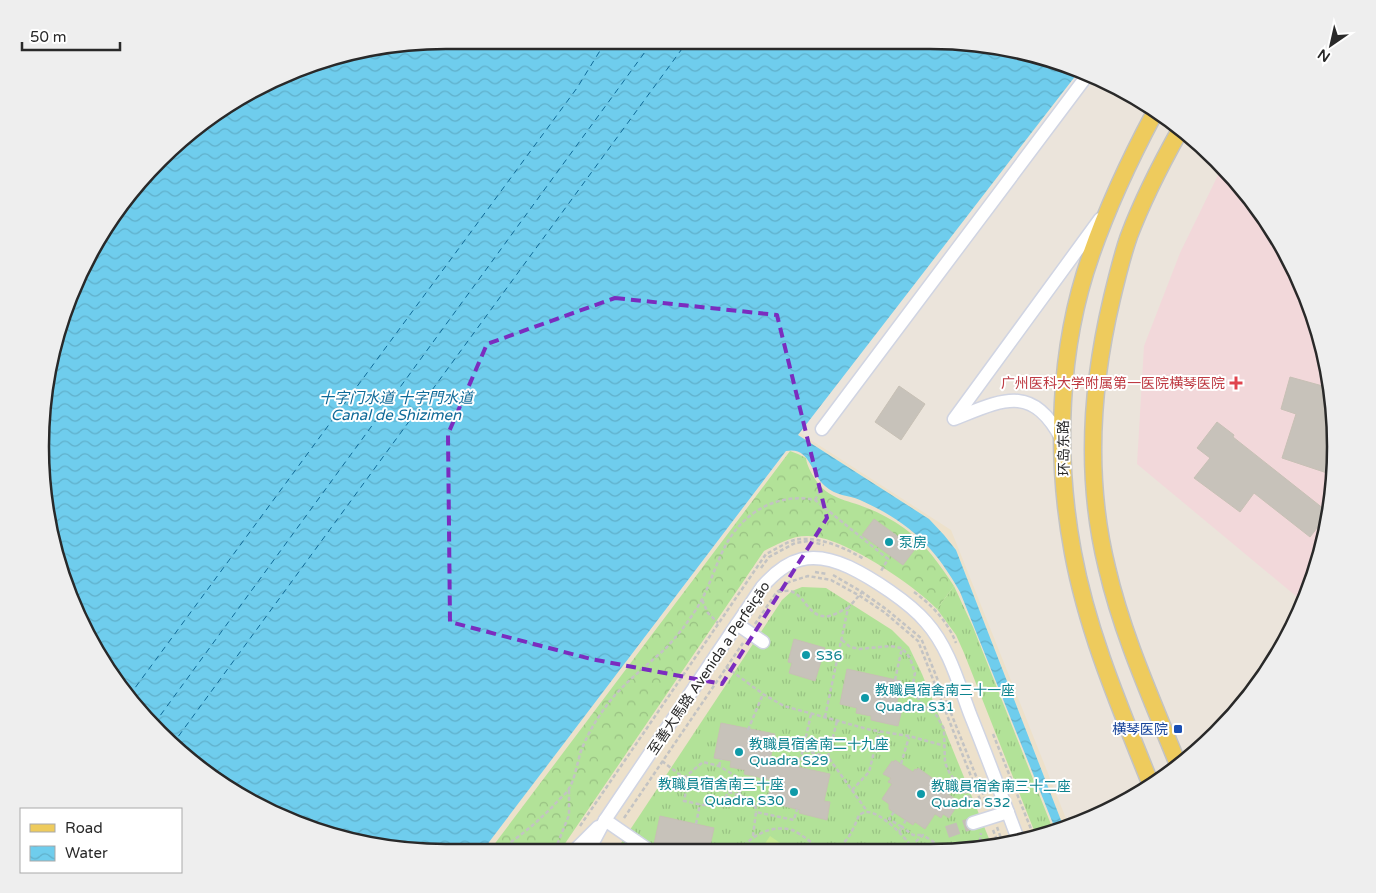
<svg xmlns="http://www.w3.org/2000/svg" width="1376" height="893" viewBox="0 0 1376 893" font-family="'Varela Round','Noto Sans SC',sans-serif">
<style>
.education{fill:#ede1cb}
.medical{fill:#f2d8da}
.grass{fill:url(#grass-tufts)}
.forest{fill:url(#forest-crowns)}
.pitch{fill:#c6e994}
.water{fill:url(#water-waves)}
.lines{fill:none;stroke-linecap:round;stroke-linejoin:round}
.ferry{stroke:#0f6a98;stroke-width:1;stroke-dasharray:6 5;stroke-linecap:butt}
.building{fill:#c7c2ba;stroke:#c7c0b5}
.minor-tunnel{stroke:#c4bfb7;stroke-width:12;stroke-dasharray:12 6;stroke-linecap:butt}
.minor-casing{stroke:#d0d4e2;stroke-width:15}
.major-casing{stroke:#c3c3c3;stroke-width:19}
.path{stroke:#c3c3c3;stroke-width:2.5;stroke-dasharray:4 2.5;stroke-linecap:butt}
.minor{stroke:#fff;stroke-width:12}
.major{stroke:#eecb5d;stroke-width:16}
.marked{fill:none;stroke:#7b2cbf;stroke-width:4;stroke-dasharray:10 6;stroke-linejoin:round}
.health-dot{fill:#e0444e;stroke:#fff;stroke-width:2}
.culture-dot{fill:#0f9aa8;stroke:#fff;stroke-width:2}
.transit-dot{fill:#1a4fb4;stroke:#fff;stroke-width:2}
.labels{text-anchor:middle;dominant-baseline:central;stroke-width:4;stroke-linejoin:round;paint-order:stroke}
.health-label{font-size:14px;fill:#be3a42;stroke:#fff;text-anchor:end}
.street-label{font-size:14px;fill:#292929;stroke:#fff}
.culture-label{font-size:14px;fill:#0d838f;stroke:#fff;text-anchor:start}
.transit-label{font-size:14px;fill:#164399;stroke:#fff;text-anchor:end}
.water-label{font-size:15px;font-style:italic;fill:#0f6a98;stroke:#fff}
.rim{fill:none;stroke:#292929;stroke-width:2.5}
</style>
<defs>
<pattern id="grass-tufts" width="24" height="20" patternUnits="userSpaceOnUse" patternTransform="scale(1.25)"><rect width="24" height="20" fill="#b2e298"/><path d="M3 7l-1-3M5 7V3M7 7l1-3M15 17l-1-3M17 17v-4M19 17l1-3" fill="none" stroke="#99c283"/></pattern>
<pattern id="forest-crowns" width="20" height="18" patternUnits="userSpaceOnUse" patternTransform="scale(1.25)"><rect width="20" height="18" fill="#b2e298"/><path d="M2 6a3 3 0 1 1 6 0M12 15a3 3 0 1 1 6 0" fill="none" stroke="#99c283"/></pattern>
<pattern id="water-waves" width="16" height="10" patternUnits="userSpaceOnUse" patternTransform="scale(1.25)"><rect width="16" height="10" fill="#6fcded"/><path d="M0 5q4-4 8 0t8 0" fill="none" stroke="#60b0cb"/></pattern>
</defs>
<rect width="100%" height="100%" fill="#ebe4db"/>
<path class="education" d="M800,433L951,530L1069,826L1034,839L956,852L483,850Z"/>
<path class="medical" d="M1222,167L1252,199L1294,266L1322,341L1335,420L1333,499L1315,577L1303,602L1137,464L1144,346L1180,253Z"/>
<g class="grass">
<path d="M954,586L973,627L1054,832L1037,838L964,653L956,635L937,609Z"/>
<path d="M802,587L826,588L892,630L909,647L922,674L992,846L956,852L616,851L782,600L792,591Z"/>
</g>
<path class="forest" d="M790,451L798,454L806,458C807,466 811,472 815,479C829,500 846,499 867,508C880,513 893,520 904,528C925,543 940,565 954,586L937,609C914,585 841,535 807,536C791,536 778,544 764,551L564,845L559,850H490Z"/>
<path class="pitch" d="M770,836L792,851H760Z"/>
<path class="water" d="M447,40L983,44L1080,70L798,435L929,519L944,535L956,550L1064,828L1056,831L960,592C934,546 909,522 860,500C848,495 836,496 825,486C811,474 810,446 786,451L483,850H394L291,822L179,752L108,672L54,551L41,420L62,316L124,199L220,109L316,61Z"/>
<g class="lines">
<g class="ferry">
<path d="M129,696L577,88L606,41"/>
<path d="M154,724L653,41"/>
<path d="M172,745L687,42"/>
</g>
</g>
<g class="building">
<path d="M1290,377L1330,388L1335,420L1333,475L1282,458L1296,414L1281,409Z"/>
<path d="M899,386L925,404L901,440L875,422Z"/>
<path d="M1217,422L1234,435L1233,437L1329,513L1310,537L1254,493L1240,512L1194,478L1210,458L1197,448Z"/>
<path d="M874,519L915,549L903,565L862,535Z"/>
<path d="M794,639L825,648L815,681L789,673L792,663L788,662Z"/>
<path d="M847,669L901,681L896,708L902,709L898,726L871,720V716L856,713L857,708L840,704Z"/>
<path d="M721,723L775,734L770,761L830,774L824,801L830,802L827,820L799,813L800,810L784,806L785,801L768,797L772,780L744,774L745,770L730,767L731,761L714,758Z"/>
<path d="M895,760L913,772L915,769L917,770L918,768L942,785L941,789L958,801L956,802L958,804L949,818L943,814L941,818L935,814L925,829L915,822L913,825L889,809V804L882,799L892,784L888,782L891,778L883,774L892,761L894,762Z"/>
<path d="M660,816L714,828L710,846L703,844L701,851H658L654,844Z"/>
</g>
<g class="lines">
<path class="minor-tunnel" d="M947,832L973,823"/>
<g class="minor-casing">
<g id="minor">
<path d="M822,429L1089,73"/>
<path d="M1061,438C1032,383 1002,400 954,419L1100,219"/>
<path d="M737,624L763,642"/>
<path d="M605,820L650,851"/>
<path d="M973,823L1008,812"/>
<path d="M575,850L598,827"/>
<path d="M589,850L605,820L762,587C788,557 812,550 849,567C872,578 909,602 926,622C949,648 958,682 970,714C987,756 1003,799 1019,842"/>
</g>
</g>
<g class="major-casing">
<g id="major">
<path d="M1179,767C1153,702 1123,637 1107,568C1085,479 1091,386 1112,298C1117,277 1122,256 1129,236C1143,199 1161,164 1180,130"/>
<path d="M1151,785C1121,710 1088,634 1073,553C1055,457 1058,348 1091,255C1108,206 1130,159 1154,114"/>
</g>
</g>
<g class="path">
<path d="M815,500L821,489"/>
<path d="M761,568L769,557L795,543L808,541L824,545"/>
<path d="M815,572L827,574"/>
<path d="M833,575L862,592L886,609L921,638L988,806"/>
<path d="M778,592C782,592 787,590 790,591C806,595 808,619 829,616C835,615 842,610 848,608"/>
<path d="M914,592C932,605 948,622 956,643"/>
<path d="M702,600L708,613L718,623"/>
<path d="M755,624L776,593L789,582L808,576L831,580L860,596L884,612L918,641L983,807"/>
<path d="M842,640L850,647L860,649L890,646L902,648L910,658L915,673L912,689L922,704L937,716L944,729L945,763L950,774L979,809"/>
<path d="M726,667L763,694L784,706L871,730L909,736L945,746"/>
<path d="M895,680L902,648"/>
<path d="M825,717L848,608L864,590"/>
<path d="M748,730L763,694"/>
<path d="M993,734L1035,839"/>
<path d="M803,750L811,714"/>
<path d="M828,757L837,721"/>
<path d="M662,761L688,781L684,801C702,804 719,813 728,792L739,795"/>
<path d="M901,764L909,737"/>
<path d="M719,766L721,759"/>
<path d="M798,767L803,750L828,757L867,811"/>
<path d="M684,778L703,762L719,766L742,780L739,795L755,802L756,812"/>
<path d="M852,790L869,772L879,732"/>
<path d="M894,812L889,819L902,827L899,832"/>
<path d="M624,818L743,643"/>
<path d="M906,820L902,827L913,835H922"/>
<path d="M696,824L700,804"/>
<path d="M580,826L766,554C775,550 786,542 795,540C816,535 846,548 864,559"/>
<path d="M997,827L1003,844"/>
<path d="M993,830L999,845"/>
<path d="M1030,832L1033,839"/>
<path d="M753,836L756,812L794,820L797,809"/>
<path d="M841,846L848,852"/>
<path d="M911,846L923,835L944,849L941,852"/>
<path d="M979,848L981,833"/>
<path d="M500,850C520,836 538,822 555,804C559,799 565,795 568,790C575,780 577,763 581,751C587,735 597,718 607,705C624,682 647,666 667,647C678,635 688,622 697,608C714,581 718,548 740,525C759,504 788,494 815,500L888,559L881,571"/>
<path d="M555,850L569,815V790"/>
<path d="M740,851C750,836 772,824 792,830C801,834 810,841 818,848L819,852"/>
<path d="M828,852C846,848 853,830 859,815C861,814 864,812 866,812C880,811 903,835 911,846V852"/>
</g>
<use href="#minor" class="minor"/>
<use href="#major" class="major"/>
</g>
<path class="marked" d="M615,298L777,315L827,518L722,684L591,659L450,622L448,434L487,344Z"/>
<path class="health-dot" d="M1233.5 375.5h5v5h5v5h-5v5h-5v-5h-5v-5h5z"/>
<g class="culture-dot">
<circle cx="889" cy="542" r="5"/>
<circle cx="806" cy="655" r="5"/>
<circle cx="865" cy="698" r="5"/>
<circle cx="739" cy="752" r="5"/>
<circle cx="794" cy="792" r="5"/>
<circle cx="921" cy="794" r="5"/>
</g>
<rect class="transit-dot" x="1173" y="724" width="10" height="10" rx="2.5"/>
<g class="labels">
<g class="health-label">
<text x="1225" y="383">广州医科大学附属第一医院横琴医院</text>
</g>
<g class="street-label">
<text transform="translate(1064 448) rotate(-91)">环岛东路</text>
<text transform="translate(709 668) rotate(-56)">至善大馬路 Avenida a Perfeição</text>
</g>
<g class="culture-label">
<text x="899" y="542">泵房</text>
<text x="816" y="655">S36</text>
<text x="875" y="690">教職員宿舍南三十一座<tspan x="875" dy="16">Quadra S31</tspan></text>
<text x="749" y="744">教職員宿舍南二十九座<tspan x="749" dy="16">Quadra S29</tspan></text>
<text x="784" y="784" text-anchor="end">教職員宿舍南三十座<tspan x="784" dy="16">Quadra S30</tspan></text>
<text x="931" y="786">教職員宿舍南三十二座<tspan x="931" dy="16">Quadra S32</tspan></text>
</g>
<g class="transit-label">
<text x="1168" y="729">横琴医院</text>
</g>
<g class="water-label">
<text x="396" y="398">十字门水道 十字門水道<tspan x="396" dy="17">Canal de Shizimen</tspan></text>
</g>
</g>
<path d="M0 0H1376V893H0ZM446 49H930A397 397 0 0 1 1327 446V447A397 397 0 0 1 930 844H446A397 397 0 0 1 49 447V446A397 397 0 0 1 446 49Z" fill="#eee" fill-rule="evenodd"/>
<path class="rim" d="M446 49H930A397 397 0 0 1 1327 446V447A397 397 0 0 1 930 844H446A397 397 0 0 1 49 447V446A397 397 0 0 1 446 49Z"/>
<rect x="20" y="808" width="162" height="65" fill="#ffffff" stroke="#a9a9a9"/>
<rect x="30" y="824" width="25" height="8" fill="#eecb5d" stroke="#a9a9a9"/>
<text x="65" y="833" font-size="15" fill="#292929">Road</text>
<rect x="30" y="846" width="25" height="15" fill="url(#water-waves)" stroke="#a9a9a9"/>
<text x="65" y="858" font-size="15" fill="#292929">Water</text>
<g transform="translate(1331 45) rotate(214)" stroke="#ffffff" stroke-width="4" paint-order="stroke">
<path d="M0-4L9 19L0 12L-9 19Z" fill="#292929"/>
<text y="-8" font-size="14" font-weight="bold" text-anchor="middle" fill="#292929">N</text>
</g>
<path d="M22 42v8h98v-8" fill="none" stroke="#292929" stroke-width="2.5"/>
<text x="30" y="42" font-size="15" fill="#292929" stroke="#ffffff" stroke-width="4" paint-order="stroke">50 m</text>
</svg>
